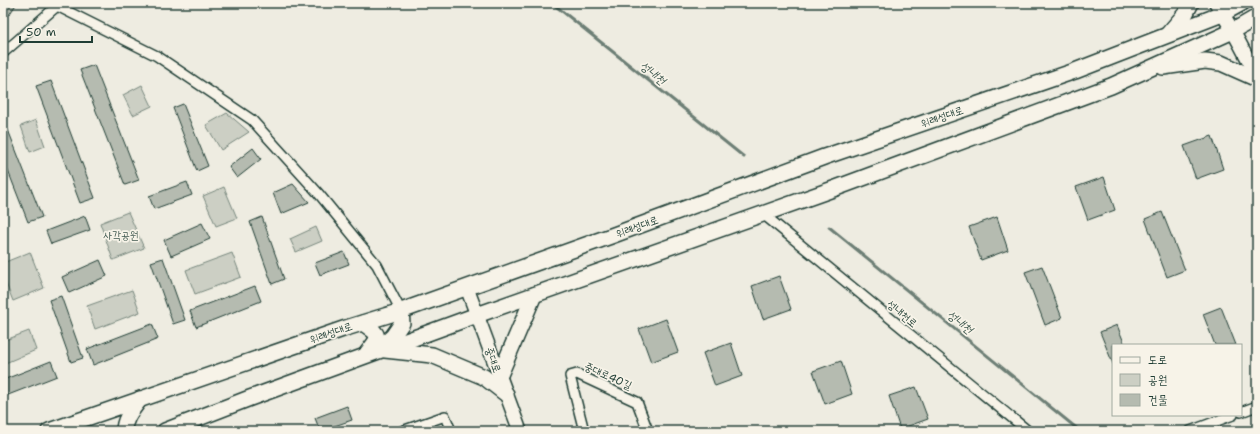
<svg xmlns="http://www.w3.org/2000/svg" width="1260" height="434" viewBox="0 0 1260 434" font-family="'Shantell Sans','Poor Story',sans-serif">
<style>
.green{fill:#cccfc4;stroke:#76867c}
.lines{fill:none;stroke-linecap:round;stroke-linejoin:round}
.stream{stroke:#6c7e74;stroke-width:3}
.building{fill:#b5bbb0;stroke:#1f3d34}
.minor-casing{stroke:#1f3d34;stroke-width:12}
.secondary-casing{stroke:#1f3d34;stroke-width:16}
.primary-casing{stroke:#1f3d34;stroke-width:18}
.minor{stroke:#f7f3e8;stroke-width:9}
.secondary{stroke:#f7f3e8;stroke-width:13}
.primary{stroke:#f7f3e8;stroke-width:15}
.labels{text-anchor:middle;dominant-baseline:central;stroke-width:3.5;stroke-linejoin:round;paint-order:stroke}
.street-label{font-size:11px;fill:#1f3d34;stroke:#f7f3e8}
.park-label{font-size:11px;fill:#425a51;stroke:#f7f3e8}
.water-label{font-size:12px;font-style:italic;fill:#3f584f;stroke:#f7f3e8}
</style>
<rect width="100%" height="100%" fill="#eeece1"/>
<filter id="ink" filterUnits="userSpaceOnUse"><feTurbulence type="fractalNoise" baseFrequency=".025" numOctaves="2"/><feDisplacementMap in="SourceGraphic" scale="8" xChannelSelector="R" yChannelSelector="G"/><feConvolveMatrix kernelMatrix="1 2 1 2 8 2 1 2 1" color-interpolation-filters="sRGB"/></filter>
<g filter="url(#ink)">
<g class="green">
<path d="M142,85L152,106L133,115L123,95Z"/>
<path d="M227,113L249,132L221,150L206,125Z"/>
<path d="M36,120L45,146L30,152L21,126Z"/>
<path d="M224,187L237,218L216,226L203,196Z"/>
<path d="M128,212L144,248L113,260L100,223Z"/>
<path d="M316,227L322,241L296,252L290,239Z"/>
<path d="M30,252L44,288L13,301L3,276V263Z"/>
<path d="M232,253L241,277L195,294L186,270Z"/>
<path d="M132,290L140,312L95,329L87,306Z"/>
<path d="M29,331L36,350L3,364V341Z"/>
</g>
<g class="lines">
<g class="stream">
<path d="M552,3L744,157"/>
<path d="M829,227L1080,431"/>
</g>
</g>
<g class="building">
<path d="M3,3H17L9,15L3,11Z"/>
<path d="M94,65L139,180L125,185L80,70Z"/>
<path d="M51,81L95,198L80,203L36,86Z"/>
<path d="M183,104L208,166L197,171L173,108Z"/>
<path d="M3,117L42,217L28,222L3,158Z"/>
<path d="M1212,136L1223,169L1196,179L1184,146Z"/>
<path d="M253,148L261,159L237,178L229,167Z"/>
<path d="M1104,177L1115,210L1088,220L1076,187Z"/>
<path d="M187,182L192,195L154,209L149,196Z"/>
<path d="M293,184L309,202L281,214L273,193Z"/>
<path d="M1162,212L1185,270L1167,277L1145,219Z"/>
<path d="M85,216L90,230L51,244L46,231Z"/>
<path d="M262,217L284,279L272,284L250,222Z"/>
<path d="M997,217L1008,250L981,260L969,227Z"/>
<path d="M202,223L210,239L171,256L164,240Z"/>
<path d="M344,252L349,264L320,275L315,263Z"/>
<path d="M163,258L185,320L173,324L151,262Z"/>
<path d="M100,260L107,276L69,293L62,277Z"/>
<path d="M1042,266L1062,318L1045,325L1025,272Z"/>
<path d="M779,276L791,309L763,319L752,286Z"/>
<path d="M255,286L261,301L196,327L190,311Z"/>
<path d="M61,296L83,358L71,362L49,300Z"/>
<path d="M1221,307L1236,345H1215L1203,314Z"/>
<path d="M666,319L678,352L651,362L639,329Z"/>
<path d="M152,324L158,339L93,365L87,349Z"/>
<path d="M1117,325L1125,345H1113V364L1100,332Z"/>
<path d="M731,343L742,376L715,386L703,353Z"/>
<path d="M51,361L57,376L3,397V380Z"/>
<path d="M841,361L852,394L825,404L813,371Z"/>
<path d="M916,387L928,419L900,429L889,396Z"/>
<path d="M347,406L352,420L320,431L315,418Z"/>
</g>
<g class="lines">
<g class="minor-casing">
<g id="minor">
<path d="M57,6L157,56L252,120L319,194L377,265L401,311"/>
<path d="M3,53L57,6L58,3"/>
<path d="M763,214L1028,431"/>
<path d="M1241,412L1257,406"/>
<path d="M402,431L445,416L451,431"/>
<path d="M584,431L570,376L577,374L637,402L648,431"/>
<path d="M1190,431L1233,415"/>
</g>
</g>
<g class="secondary-casing">
<g id="secondary">
<path d="M1216,3L1233,31L1257,76"/>
<path d="M467,288L520,431"/>
</g>
</g>
<g class="primary-casing">
<g id="primary">
<path d="M1168,34L1186,13L1191,3"/>
<path d="M1163,67L1205,61L1221,63L1257,79"/>
<path d="M363,323C380,335 381,336 367,353"/>
<path d="M380,348L393,336L402,323L401,311"/>
<path d="M385,350L432,355L484,377L506,394"/>
<path d="M499,377L534,295"/>
<path d="M49,431L346,328L401,311L611,236L824,157L1075,71L1222,14L1242,3"/>
<path d="M124,431C124,418 133,409 140,399"/>
<path d="M165,431L250,398L477,315L836,188L1111,86L1233,31L1257,17"/>
</g>
</g>
<use href="#minor" class="minor"/>
<use href="#secondary" class="secondary"/>
<use href="#primary" class="primary"/>
</g>
</g>
<g class="labels">
<g class="street-label">
<text transform="translate(942 117) rotate(-19)">위례성대로</text>
<text transform="translate(637 227) rotate(-20)">위례성대로</text>
<text transform="translate(902 314) rotate(40)">성내천로</text>
<text transform="translate(331 333) rotate(-19)">위례성대로</text>
<text transform="translate(493 360) rotate(70)">중대로</text>
<text transform="translate(608 376) rotate(24)">중대로40길</text>
</g>
<g class="park-label">
<text x="121" y="235">사각공원</text>
</g>
<g class="water-label">
<text transform="translate(653 73) rotate(39)">성내천</text>
<text transform="translate(960 322) rotate(39)">성내천</text>
</g>
</g>
<rect width="1260" height="434" fill="none" stroke="#f7f3e8" stroke-width="16"/>
<rect x="8" y="8" width="1244" height="418" fill="none" stroke="#1f3d34" stroke-width="1.5" filter="url(#ink)"/>
<rect x="1112" y="344" width="130" height="72" fill="#f7f3e8" stroke="#a1aaa0"/>
<rect x="1120" y="357" width="20" height="6" fill="#f7f3e8" stroke="#a1aaa0"/>
<text x="1148" y="364" font-size="12" fill="#1f3d34">도로</text>
<rect x="1120" y="374" width="20" height="12" fill="#cccfc4" stroke="#a1aaa0"/>
<text x="1148" y="384" font-size="12" fill="#1f3d34">공원</text>
<rect x="1120" y="394" width="20" height="12" fill="#b5bbb0" stroke="#a1aaa0"/>
<text x="1148" y="404" font-size="12" fill="#1f3d34">건물</text>
<path d="M20 36v6h72v-6" fill="none" stroke="#1f3d34" stroke-width="2"/>
<text x="26" y="36" font-size="12" fill="#1f3d34" stroke="#f7f3e8" stroke-width="3" paint-order="stroke">50 m</text>
</svg>
